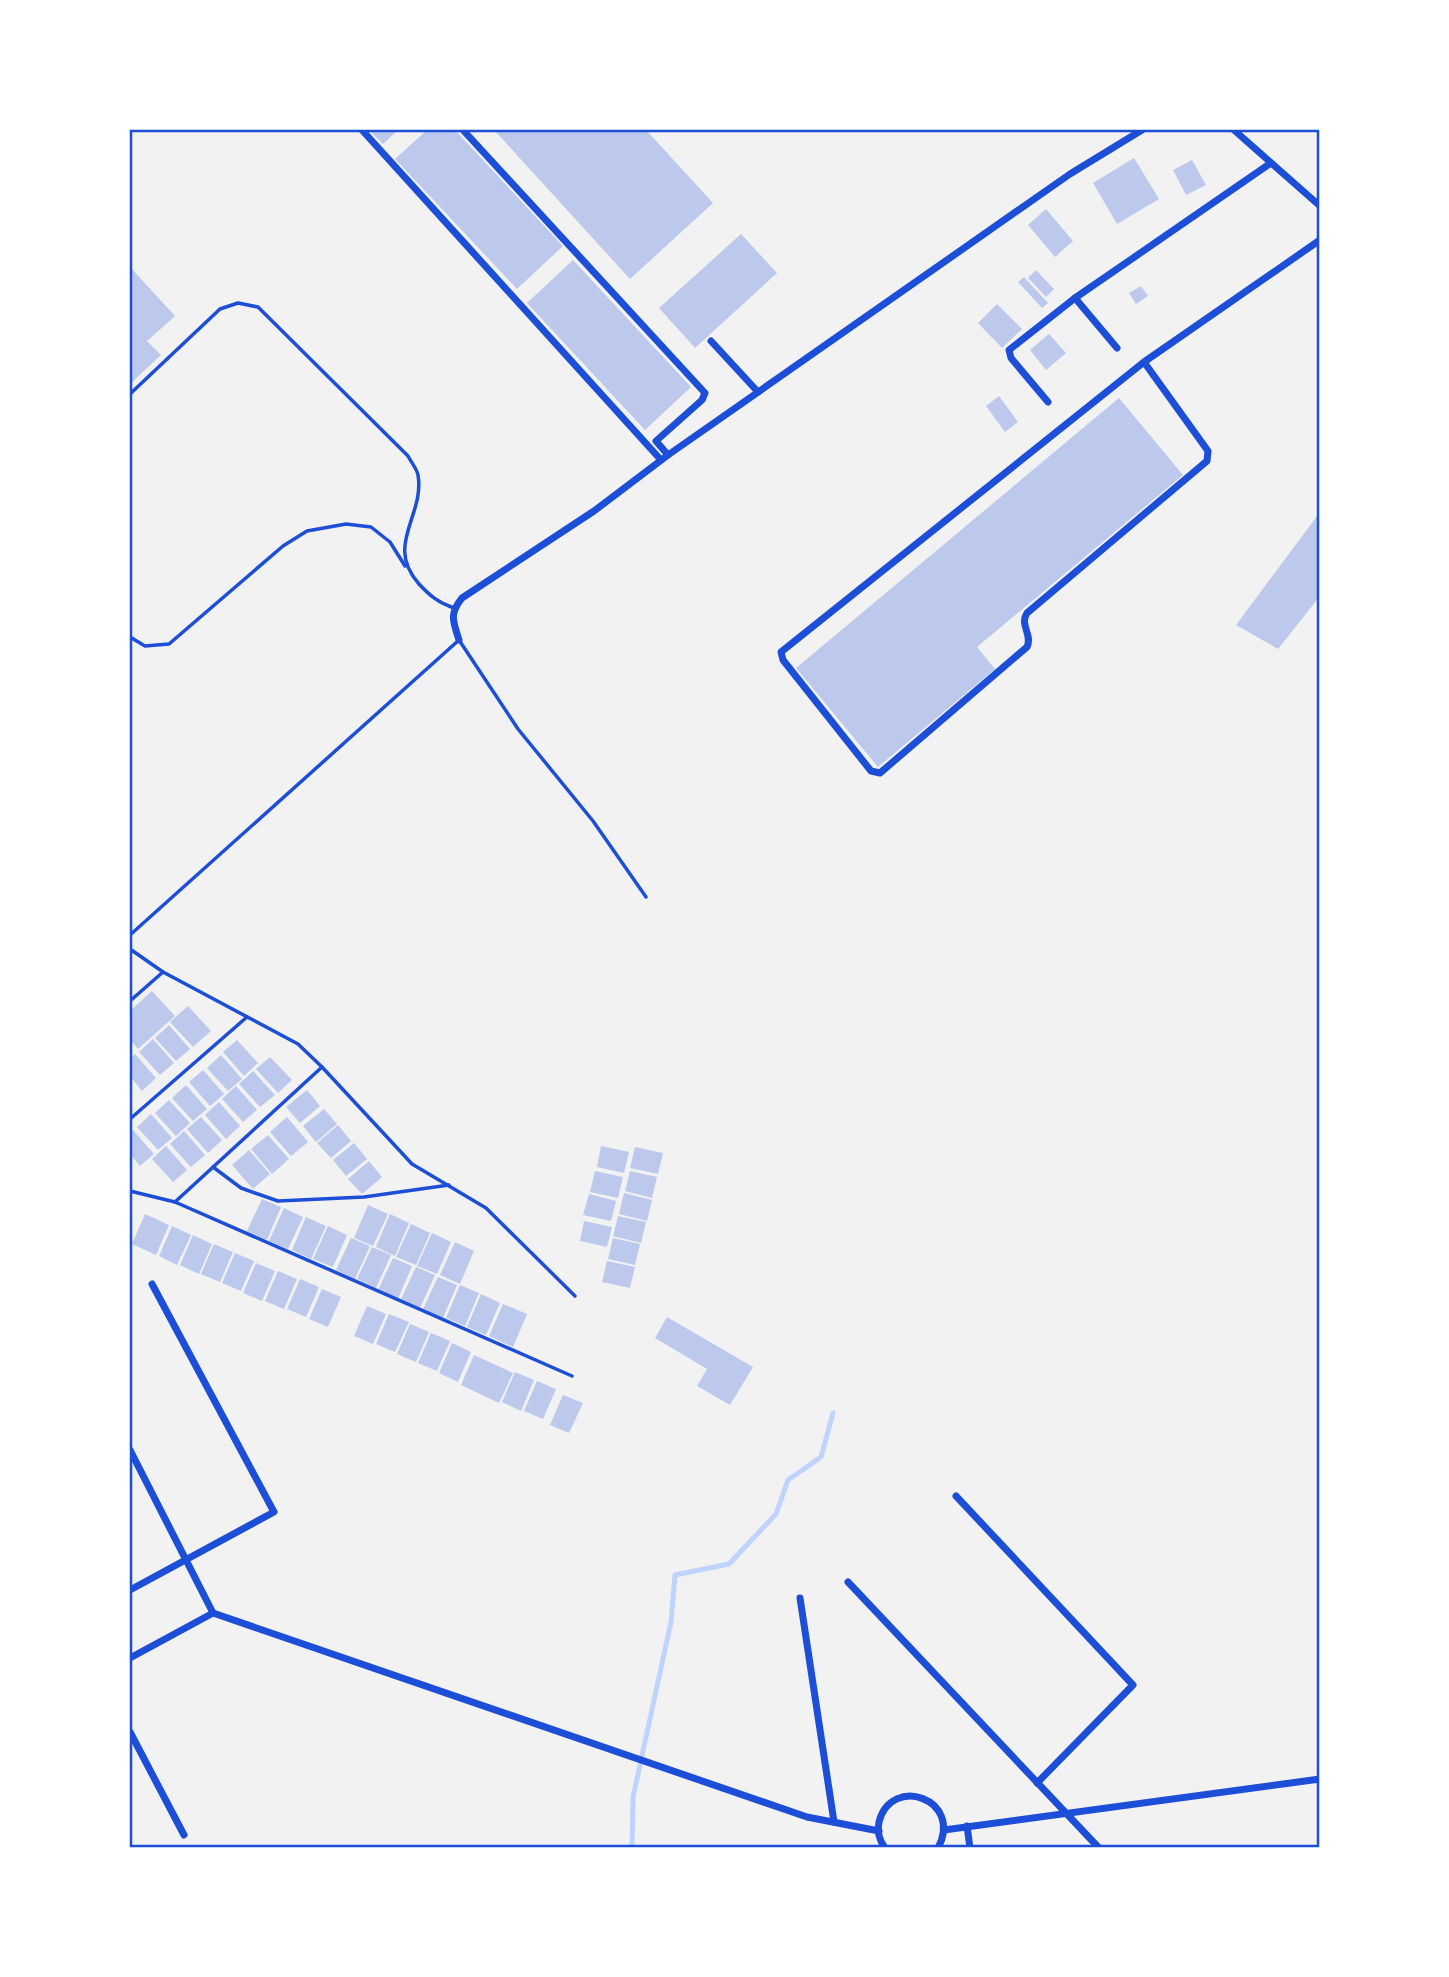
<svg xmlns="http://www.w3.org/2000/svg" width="1449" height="1977" viewBox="0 0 1449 1977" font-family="'Fira Sans',sans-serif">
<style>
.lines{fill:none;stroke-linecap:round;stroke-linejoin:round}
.stream{stroke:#bfd3fe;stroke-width:5}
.building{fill:#bdc9ec}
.service{stroke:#1d4ed8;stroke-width:3.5}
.minor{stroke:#1d4ed8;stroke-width:7}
.neatline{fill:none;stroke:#1d4ed8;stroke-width:2.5}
</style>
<rect width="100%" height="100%" fill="#f2f2f2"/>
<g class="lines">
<path class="stream" d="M632,1848L633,1797L671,1622L675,1575L729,1564L776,1514L788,1480L821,1457L833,1413"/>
</g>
<g class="building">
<path d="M369,130H398L383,144Z"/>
<path d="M427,130H455L563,246L517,289L395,159Z"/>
<path d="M494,130H646L713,203L630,279Z"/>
<path d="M1134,158L1159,199L1117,224L1093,183Z"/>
<path d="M1192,160L1206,185L1186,195L1173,170Z"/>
<path d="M1046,209L1073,241L1055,257L1028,225Z"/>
<path d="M741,234L777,273L695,348L659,308Z"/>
<path d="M573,260L691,387L645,430L527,303Z"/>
<path d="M130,267L175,316L147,341L161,355L130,384Z"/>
<path d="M1036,270L1054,289L1046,297L1028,278Z"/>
<path d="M1024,277L1048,303L1042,308L1018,282Z"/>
<path d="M1141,286L1148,296L1136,304L1129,293Z"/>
<path d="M997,304L1022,329L1002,348L978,323Z"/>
<path d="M1049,334L1066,353L1046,370L1030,350Z"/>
<path d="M999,396L1018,422L1005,432L986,406Z"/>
<path d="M1119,398L1183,475L977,647L995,669L878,767L796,668Z"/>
<path d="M1320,512V596L1278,649L1236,625Z"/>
<path d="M152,991L175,1016L138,1049L130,1039V1011Z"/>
<path d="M188,1006L211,1031L193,1047L170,1022Z"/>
<path d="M169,1025L190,1049L176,1061L155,1038Z"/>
<path d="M153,1039L174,1063L160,1075L139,1052Z"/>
<path d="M237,1040L258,1063L244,1076L223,1052Z"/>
<path d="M135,1054L156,1078L142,1091L130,1076V1059Z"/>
<path d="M221,1055L242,1079L228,1091L207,1068Z"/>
<path d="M270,1057L292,1080L278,1093L256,1069Z"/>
<path d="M203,1070L224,1094L210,1106L189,1082Z"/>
<path d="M253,1071L275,1095L260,1107L239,1084Z"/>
<path d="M186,1085L207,1109L193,1121L172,1098Z"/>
<path d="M236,1086L257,1110L243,1122L222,1099Z"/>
<path d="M307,1090L320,1106L300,1123L286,1107Z"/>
<path d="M169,1100L190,1123L176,1136L155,1113Z"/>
<path d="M219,1102L240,1126L226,1139L205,1115Z"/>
<path d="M324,1109L337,1124L316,1142L303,1126Z"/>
<path d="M151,1114L172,1138L158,1150L137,1127Z"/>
<path d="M201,1117L222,1140L208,1153L187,1129Z"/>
<path d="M287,1117L308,1142L291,1156L270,1132Z"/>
<path d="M338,1125L351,1141L331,1158L317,1143Z"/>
<path d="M133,1130L154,1154L140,1166L130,1154V1133Z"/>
<path d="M184,1131L205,1155L191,1167L170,1144Z"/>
<path d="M268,1135L289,1159L272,1174L251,1149Z"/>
<path d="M354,1143L367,1159L346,1176L333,1160Z"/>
<path d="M166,1146L187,1170L173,1182L152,1159Z"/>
<path d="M601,1146L629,1152L624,1173L597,1167Z"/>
<path d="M635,1147L663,1153L658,1174L630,1168Z"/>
<path d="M249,1150L270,1174L253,1189L232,1165Z"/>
<path d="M369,1161L382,1177L362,1194L348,1179Z"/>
<path d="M595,1171L623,1177L618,1198L590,1192Z"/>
<path d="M630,1171L657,1177L652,1198L625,1191Z"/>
<path d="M624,1193L652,1200L647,1221L619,1214Z"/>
<path d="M589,1194L616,1201L611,1221L583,1215Z"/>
<path d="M262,1199L281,1207L267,1240L247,1231Z"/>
<path d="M368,1205L388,1214L373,1246L354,1238Z"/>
<path d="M284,1208L303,1217L288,1249L269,1241Z"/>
<path d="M145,1214L169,1225L156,1255L132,1244Z"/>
<path d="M390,1214L409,1223L395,1256L376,1247Z"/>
<path d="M618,1216L646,1222L641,1243L613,1236Z"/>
<path d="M306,1217L326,1226L311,1259L292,1250Z"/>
<path d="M584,1221L612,1227L607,1247L580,1241Z"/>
<path d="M411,1224L430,1233L416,1265L396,1257Z"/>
<path d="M172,1226L191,1235L177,1265L159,1256Z"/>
<path d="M328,1226L347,1235L333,1267L313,1259Z"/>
<path d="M432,1233L451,1242L437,1274L417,1266Z"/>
<path d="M193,1235L212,1244L199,1274L180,1265Z"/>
<path d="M351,1238L370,1246L355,1279L336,1270Z"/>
<path d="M613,1238L640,1244L635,1265L608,1259Z"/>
<path d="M455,1242L474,1251L460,1284L440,1275Z"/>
<path d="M214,1244L233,1252L220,1282L201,1274Z"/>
<path d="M372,1247L391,1255L376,1288L357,1279Z"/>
<path d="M235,1253L254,1261L241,1291L222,1283Z"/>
<path d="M393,1258L412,1266L398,1299L378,1290Z"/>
<path d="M607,1261L635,1267L630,1288L602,1282Z"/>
<path d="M256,1263L275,1271L262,1301L243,1293Z"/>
<path d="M416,1267L435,1275L420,1308L401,1299Z"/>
<path d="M278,1271L297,1279L284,1309L265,1301Z"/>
<path d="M438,1277L457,1285L443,1318L423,1309Z"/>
<path d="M300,1279L319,1287L306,1317L287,1309Z"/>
<path d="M460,1285L479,1293L465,1326L446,1318Z"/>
<path d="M322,1289L341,1297L328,1327L309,1319Z"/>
<path d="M481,1294L500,1303L486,1335L467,1327Z"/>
<path d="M503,1304L527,1314L513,1347L489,1336Z"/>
<path d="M367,1306L386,1314L373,1344L354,1336Z"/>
<path d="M389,1314L409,1322L395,1352L376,1344Z"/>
<path d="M667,1317L753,1367L730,1405L697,1386L707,1369L655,1338Z"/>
<path d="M410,1324L429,1332L416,1362L397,1354Z"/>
<path d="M431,1333L450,1341L437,1371L418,1363Z"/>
<path d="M452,1343L471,1352L458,1382L439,1373Z"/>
<path d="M474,1355L513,1373L499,1403L461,1385Z"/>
<path d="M515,1372L534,1380L521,1411L502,1402Z"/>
<path d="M537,1381L556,1389L543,1419L524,1411Z"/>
<path d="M563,1395L583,1403L569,1433L550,1425Z"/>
</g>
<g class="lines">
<g class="service">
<path d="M130,394L220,309L238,303L258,307L408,456C411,462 417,469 418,475C425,516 384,545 419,584C430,596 439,603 454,608"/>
<path d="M130,637L145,646L169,644L283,546L307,531L346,524L371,527L390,542L405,566"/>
<path d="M130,935L459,640L518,729L593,821L646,897"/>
<path d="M130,949L163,972L298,1044L322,1067L412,1164L486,1208L575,1296"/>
<path d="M130,1001L163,972"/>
<path d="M130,1119L247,1017"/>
<path d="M213,1167L241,1188L278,1201L364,1197L449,1185"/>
<path d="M130,1191L175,1202L572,1376"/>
<path d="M175,1202L322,1067"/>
</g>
<g class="minor">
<path d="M362,130L661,460"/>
<path d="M463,130L705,393L702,400L656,441L668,455"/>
<path d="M1234,130L1320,206"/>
<path d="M1075,298L1117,348"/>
<path d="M711,341L758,392"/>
<path d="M1144,362L1208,451L1207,461L1027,613C1019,625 1033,635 1027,647L880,773L871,771L783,660L781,652L1144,362L1320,240"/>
<path d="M1048,402L1011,358L1009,350L1075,298L1271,163"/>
<path d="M459,640C453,621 449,614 462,598L594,511L668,455L1070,174L1142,130"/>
<path d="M130,1450L213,1613L807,1817L879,1831"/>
<path d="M956,1496L1133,1685L1037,1783"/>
<path d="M848,1582L1099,1848"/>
<path d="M130,1590L274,1512L152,1284"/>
<path d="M800,1598L834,1822"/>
<path d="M130,1658L213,1613"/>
<path d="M130,1732L184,1835"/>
<path d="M967,1826L970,1848"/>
<path d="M944,1830L1320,1779"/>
<path d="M885,1848C879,1840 877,1831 879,1822C891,1774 964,1799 938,1848"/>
</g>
</g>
<rect width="1449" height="1977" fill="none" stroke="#ffffff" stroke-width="262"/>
<rect x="131" y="131" width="1187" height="1715" class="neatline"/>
</svg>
